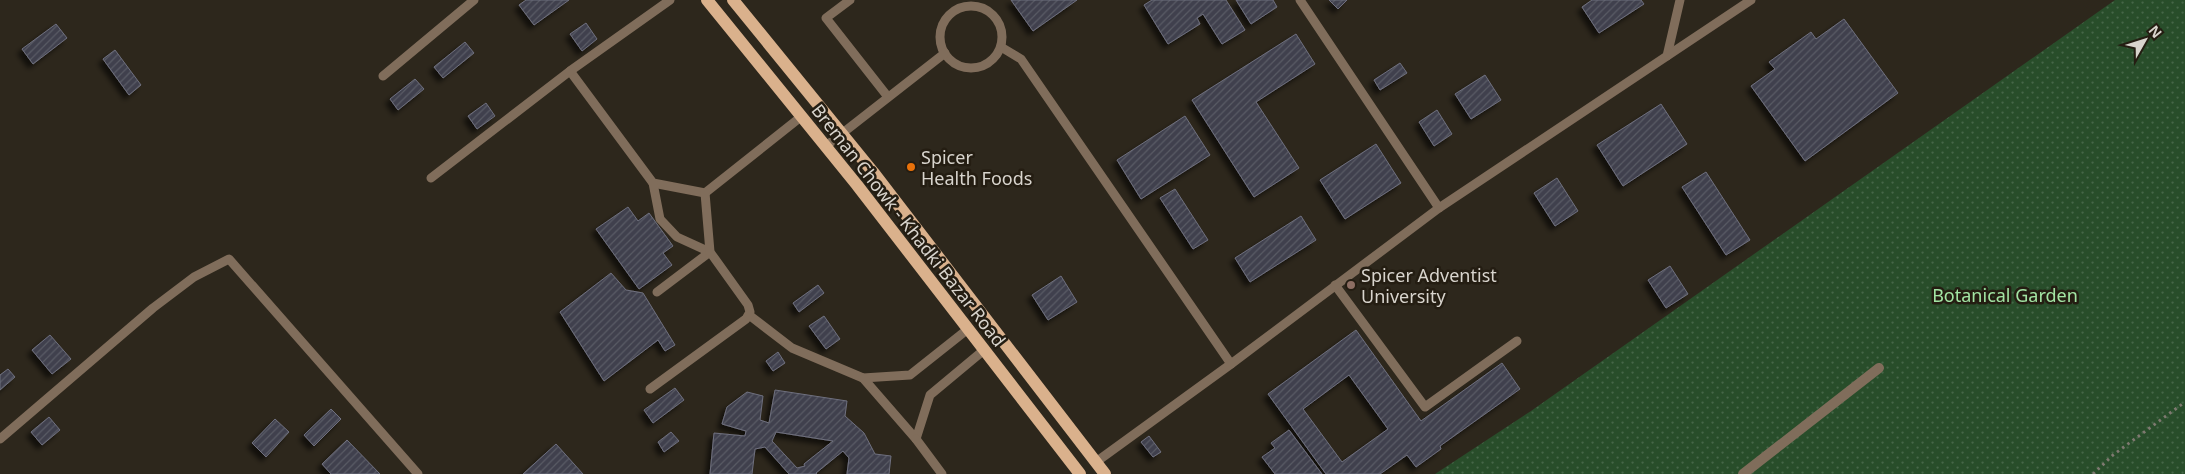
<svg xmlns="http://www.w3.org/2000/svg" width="2185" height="474" viewBox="0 0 2185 474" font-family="'Noto Sans',sans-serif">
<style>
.garden{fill:url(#garden-dots)}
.building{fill:url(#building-hatch);stroke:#6f707f;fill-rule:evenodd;filter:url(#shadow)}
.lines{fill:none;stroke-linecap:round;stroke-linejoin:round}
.path{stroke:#7e7970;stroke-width:3;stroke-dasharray:2.5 4;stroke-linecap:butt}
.lane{stroke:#806d5b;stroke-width:9}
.street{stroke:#806d5b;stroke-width:10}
.primary{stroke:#dab18c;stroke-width:12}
.food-dot{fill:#e8710a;stroke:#241d12;stroke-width:2}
.education-dot{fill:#8d6e63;stroke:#241d12;stroke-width:2}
.labels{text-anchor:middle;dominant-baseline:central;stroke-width:5;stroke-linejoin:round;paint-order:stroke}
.poi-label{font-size:18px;fill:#d8d4cd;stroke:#241d12;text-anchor:start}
.street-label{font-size:18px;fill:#d8d4cd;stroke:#241d12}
.park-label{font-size:18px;fill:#a2e4a3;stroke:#241d12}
</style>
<defs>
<pattern id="garden-dots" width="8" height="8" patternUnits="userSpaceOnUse" patternTransform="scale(1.25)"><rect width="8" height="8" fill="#284d2a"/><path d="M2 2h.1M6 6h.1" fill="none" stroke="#466648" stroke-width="1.8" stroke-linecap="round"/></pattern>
<pattern id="building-hatch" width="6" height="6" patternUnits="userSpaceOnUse" patternTransform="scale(1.25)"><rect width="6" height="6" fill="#3f404d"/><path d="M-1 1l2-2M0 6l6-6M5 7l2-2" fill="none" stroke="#5a5b65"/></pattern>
<filter id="shadow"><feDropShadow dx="-4.5" dy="4.5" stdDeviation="2.5" flood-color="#0009"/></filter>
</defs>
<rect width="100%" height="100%" fill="#2d271c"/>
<path class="garden" d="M2115,0H2185V474H1435L1531,411Z"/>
<g class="building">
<path d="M526,0H569L534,25L519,5Z"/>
<path d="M1011,0H1077L1033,31Z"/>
<path d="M1152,0H1226L1245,30L1222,44L1203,14L1197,18L1200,24L1168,44L1144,5Z"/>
<path d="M1236,0H1273L1277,7L1251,24Z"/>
<path d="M1329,0H1347L1338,9Z"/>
<path d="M1592,0H1641L1644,4L1599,33L1582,7Z"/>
<path d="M1844,19L1898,93L1805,161L1751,86L1775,69L1769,62L1811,32L1816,39Z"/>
<path d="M586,23L597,39L582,51L570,34Z"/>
<path d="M56,24L67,38L33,64L22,49Z"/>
<path d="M1296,34L1315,64L1256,102L1299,168L1254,197L1192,100Z"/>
<path d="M465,42L474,53L443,78L434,67Z"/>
<path d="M115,50L141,85L129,95L103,59Z"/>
<path d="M1400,63L1407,73L1380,90L1374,80Z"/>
<path d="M1485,75L1501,100L1471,119L1455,94Z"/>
<path d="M415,79L424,89L398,110L390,99Z"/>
<path d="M486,103L495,116L477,129L468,116Z"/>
<path d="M1661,104L1687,144L1623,186L1597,145Z"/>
<path d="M1437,110L1452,134L1434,146L1419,122Z"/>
<path d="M1185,116L1210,155L1141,199L1117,160Z"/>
<path d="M1376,144L1401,183L1345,219L1320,180Z"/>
<path d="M1706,172L1750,240L1726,255L1682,187Z"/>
<path d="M1557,178L1578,211L1555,226L1534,193Z"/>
<path d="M1175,189L1208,240L1193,249L1160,198Z"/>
<path d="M628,207L638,221L649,213L673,246L663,253L672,265L639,289L596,229Z"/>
<path d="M1301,216L1316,240L1250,282L1235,258Z"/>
<path d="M1670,266L1688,294L1666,308L1648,280Z"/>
<path d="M611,273L626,290L643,293L675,345L665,351L658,340L604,381L560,312Z"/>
<path d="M1061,276L1077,302L1048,320L1032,295Z"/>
<path d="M818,285L824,293L799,312L793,303Z"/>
<path d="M824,316L840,339L826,349L809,326Z"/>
<path d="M1356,330L1421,421L1502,363L1520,389L1440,446L1441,449L1416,467L1407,455L1380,474H1326L1268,394ZM1349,375L1388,429L1342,462L1303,409Z"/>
<path d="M50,335L71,359L52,374L32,350Z"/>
<path d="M778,352L785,363L773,371L766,361Z"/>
<path d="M8,369L15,377L0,390V375Z"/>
<path d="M675,388L684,400L653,423L644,410Z"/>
<path d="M775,390L847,401L845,416L864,433L875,454L891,456L889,474H847L849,458L843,451L816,473L817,474H789L765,447L755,449L752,474H710L714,433L745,436L746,431L722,424L727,407L747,392L763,396L760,420L769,423ZM776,432L833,441L804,464L805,466L797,468L772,441Z"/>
<path d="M331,409L341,419L314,446L304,435Z"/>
<path d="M49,417L60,430L42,445L31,432Z"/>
<path d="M275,419L289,432L266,457L252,443Z"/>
<path d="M1289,430L1322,474H1275L1262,457L1275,448L1271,443Z"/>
<path d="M671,432L679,441L664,452L658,442Z"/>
<path d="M1149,436L1161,452L1153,457L1141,442Z"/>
<path d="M347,440L380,474H331L322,464Z"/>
<path d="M556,444L583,474H523Z"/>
</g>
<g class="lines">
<path class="path" d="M2093,474L2113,455L2185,402"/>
<g class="lane">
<path d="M850,0L826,18L888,97"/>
<path d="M1300,0L1439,208"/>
<circle cx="971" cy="37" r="31"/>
<path d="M1001,47L1021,59L1231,364"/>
<path d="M1667,56L1680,0"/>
<path d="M570,71L653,183L705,193L802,116"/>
<path d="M383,76L474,0"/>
<path d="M826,146L945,53"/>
<path d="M431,178L570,71L670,0"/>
<path d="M653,183L660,219L677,237L710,252L657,292"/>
<path d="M1335,285L1425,407L1517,341"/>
<path d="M749,315L792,348L863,378L910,375L968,329"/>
<path d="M863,378L916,439L930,395L984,350"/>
<path d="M650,389L746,319L750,312L748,305L710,252L705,193"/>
<path d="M0,439L153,308L194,277L229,259L418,474"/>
<path d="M916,439L942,474"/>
<path d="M1096,462L1231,364L1439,208L1751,0"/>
</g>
<path class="street" d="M1743,474L1879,368"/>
<g class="primary">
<path d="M707,0L857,185L1080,474"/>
<path d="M733,0L873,172L1105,474"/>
</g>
</g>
<circle class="food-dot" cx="911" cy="167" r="5"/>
<circle class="education-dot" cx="1351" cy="285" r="5"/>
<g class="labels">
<g class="poi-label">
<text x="921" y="157">Spicer<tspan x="921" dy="21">Health Foods</tspan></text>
<text x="1361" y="275">Spicer Adventist<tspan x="1361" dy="21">University</tspan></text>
</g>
<g class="street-label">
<text transform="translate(909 225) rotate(52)">Breman Chowk - Khadki Bazar Road</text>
</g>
<g class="park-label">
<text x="2005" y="295">Botanical Garden</text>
</g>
</g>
<g transform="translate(2145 40) rotate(51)" stroke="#241d12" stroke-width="4" paint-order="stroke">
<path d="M0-4L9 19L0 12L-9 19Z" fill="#d8d4cd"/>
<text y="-8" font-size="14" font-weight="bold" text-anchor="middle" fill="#d8d4cd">N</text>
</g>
</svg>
